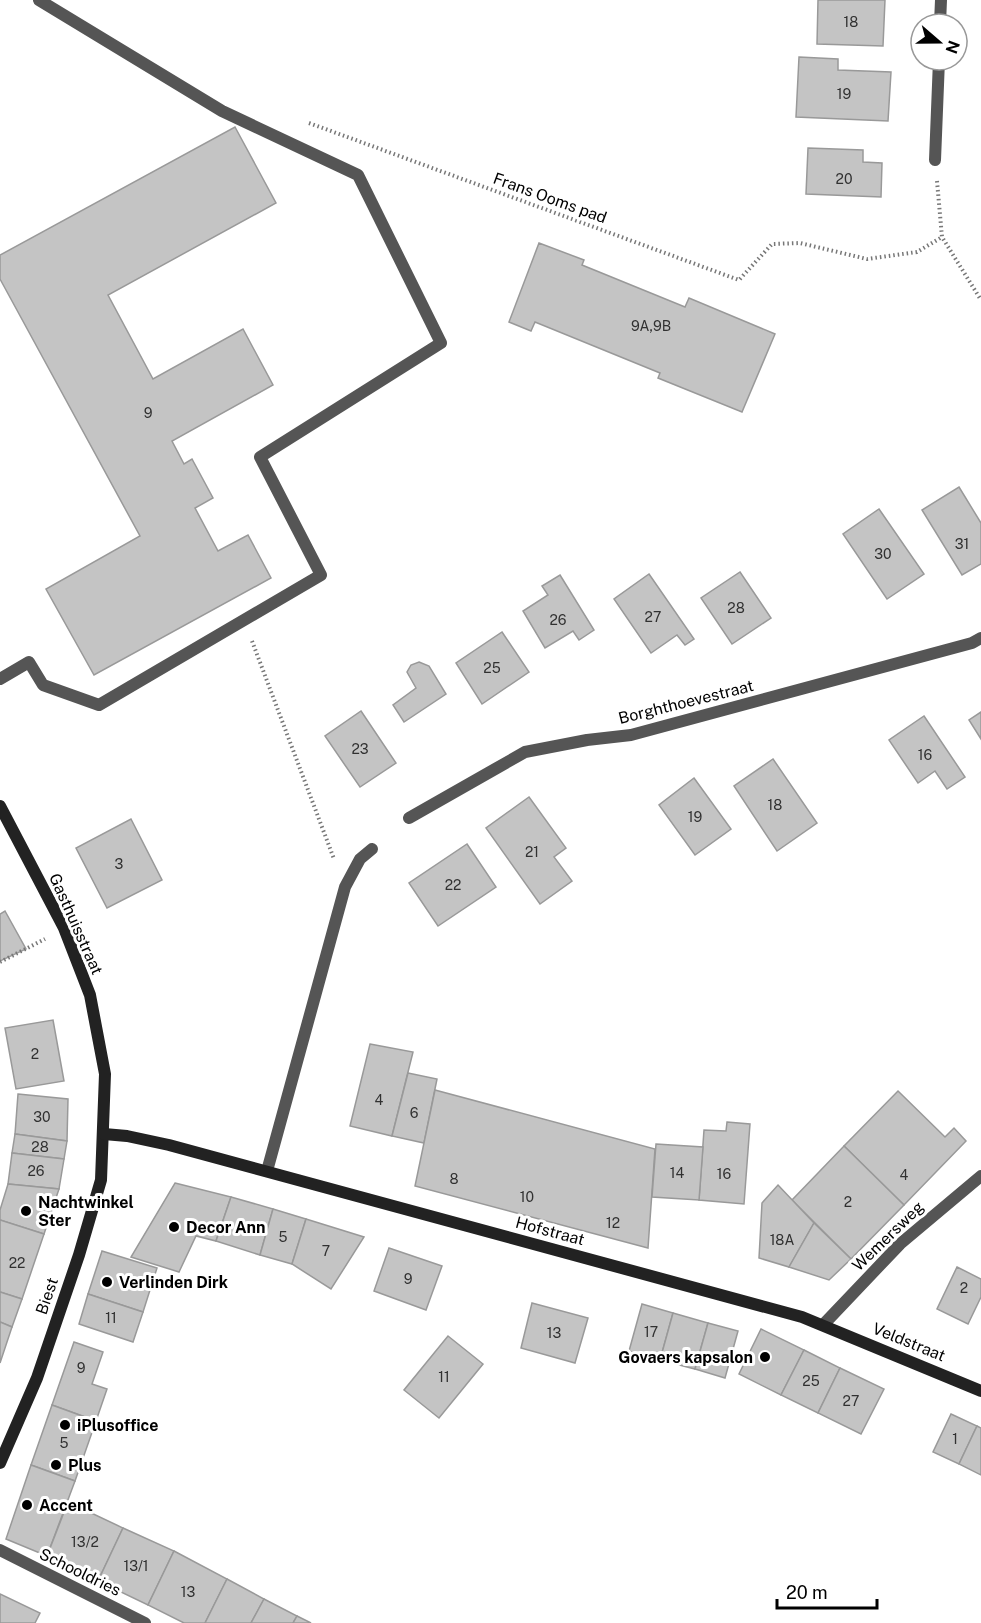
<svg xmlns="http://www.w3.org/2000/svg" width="981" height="1623" viewBox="0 0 981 1623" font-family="'Public Sans',sans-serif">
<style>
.building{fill:#c4c4c4;stroke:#999;stroke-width:1.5}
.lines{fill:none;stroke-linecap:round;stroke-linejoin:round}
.path{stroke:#777;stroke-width:4;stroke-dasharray:1.5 3;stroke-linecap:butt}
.lane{stroke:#555;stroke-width:12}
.street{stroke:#555;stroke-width:12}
.secondary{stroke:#222;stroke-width:12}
.poi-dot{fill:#000;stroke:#fff;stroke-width:2}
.labels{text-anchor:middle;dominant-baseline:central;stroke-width:6;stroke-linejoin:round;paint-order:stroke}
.number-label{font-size:14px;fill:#313131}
.street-label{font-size:16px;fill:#000;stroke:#fff}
.poi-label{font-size:16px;font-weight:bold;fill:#000;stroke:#fff;text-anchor:start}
</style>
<rect width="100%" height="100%" fill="#fff"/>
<g class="building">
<path d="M818,0H885L883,46L817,44Z"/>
<path d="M799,57L838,59V70L891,72L888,121L796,117Z"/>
<path d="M235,127L276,203L108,295L153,379L243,329L273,385L172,441L184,464L192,459L213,498L195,508L218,551L248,535L271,578L94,675L46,589L140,536L0,279V255Z"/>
<path d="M808,148L863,150V162L882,163L881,197L806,194Z"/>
<path d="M539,243L584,260L582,265L685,307L689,298L775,334L742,412L658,378L660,373L535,322L531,331L509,322Z"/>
<path d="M959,487L981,523V564L962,575L922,510Z"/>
<path d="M879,509L924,574L887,599L843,534Z"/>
<path d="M740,572L771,618L732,644L701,598Z"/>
<path d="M649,574L694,639L685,645L677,635L651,653L614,599Z"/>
<path d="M560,575L594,630L579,640L573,631L545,648L523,611L548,595L542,586Z"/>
<path d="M502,632L529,672L482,704L456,663Z"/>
<path d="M419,662L429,666L446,694L404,722L393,705L416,688L407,672L411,665Z"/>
<path d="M361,711L396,763L360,787L325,736Z"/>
<path d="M981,712V739L969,720Z"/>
<path d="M924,716L965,777L947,789L935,771L918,783L889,740Z"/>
<path d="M773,759L817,823L777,851L734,786Z"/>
<path d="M694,778L731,829L695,855L659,805Z"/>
<path d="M529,797L566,848L554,857L572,881L540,904L486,828Z"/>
<path d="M131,819L162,880L107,908L76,848Z"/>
<path d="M467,844L496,887L438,926L409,883Z"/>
<path d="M5,911L26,949L0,961V914Z"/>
<path d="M53,1020L64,1081L16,1089L5,1028Z"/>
<path d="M370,1044L413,1052L392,1136L350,1126Z"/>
<path d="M408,1073L437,1079L424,1143L392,1136Z"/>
<path d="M435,1090L655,1149L648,1248L415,1186Z"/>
<path d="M898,1091L945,1137L954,1128L966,1141L904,1205L844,1146Z"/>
<path d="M18,1094L68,1099L67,1141L15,1134Z"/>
<path d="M727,1122L750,1124L744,1204L699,1200L704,1130L726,1131Z"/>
<path d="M15,1134L67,1141L64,1159L12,1153Z"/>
<path d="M656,1144L703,1147L699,1200L652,1197Z"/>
<path d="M844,1146L904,1205L851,1259L792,1200Z"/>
<path d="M12,1153L64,1159L59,1189L8,1184Z"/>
<path d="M175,1183L231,1197L216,1241L196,1236L179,1272L131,1257Z"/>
<path d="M8,1184L59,1189L44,1234L0,1220V1210Z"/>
<path d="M778,1185L814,1223L789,1267L759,1258L762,1203Z"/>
<path d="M231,1197L273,1209L260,1255L216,1241Z"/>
<path d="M273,1209L306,1219L292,1264L260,1255Z"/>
<path d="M306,1219L364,1237L331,1289L292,1264Z"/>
<path d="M0,1220L44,1234L22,1299L0,1292Z"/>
<path d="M814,1223L851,1259L829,1280L789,1267Z"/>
<path d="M389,1248L442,1266L426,1310L374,1291Z"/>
<path d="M102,1251L157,1268L143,1312L88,1294Z"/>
<path d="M957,1267L981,1279V1297L968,1324L937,1309Z"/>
<path d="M0,1292L22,1299L12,1327L0,1322Z"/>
<path d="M88,1294L143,1312L133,1342L79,1324Z"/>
<path d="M532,1303L588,1318L575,1363L521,1348Z"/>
<path d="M642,1304L673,1313L660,1360L629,1351Z"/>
<path d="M673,1313L708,1323L695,1369L660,1360Z"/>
<path d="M0,1322L12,1327L0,1363Z"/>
<path d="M708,1323L738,1331L725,1378L695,1369Z"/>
<path d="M761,1329L804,1350L781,1395L739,1374Z"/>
<path d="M448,1336L483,1364L439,1418L404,1390Z"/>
<path d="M74,1342L103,1352L92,1384L107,1389L96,1421L52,1405Z"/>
<path d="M804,1350L840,1368L818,1413L781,1395Z"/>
<path d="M840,1368L884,1389L861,1434L818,1413Z"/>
<path d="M52,1405L96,1421L75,1481L31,1465Z"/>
<path d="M951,1414L977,1426L959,1464L933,1452Z"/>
<path d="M977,1426L981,1428V1475L959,1464Z"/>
<path d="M31,1465L75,1481L47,1556L6,1539Z"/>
<path d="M68,1502L123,1528L98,1581L47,1556Z"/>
<path d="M123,1528L174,1551L148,1605L98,1581Z"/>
<path d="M174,1551L227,1579L205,1623H184L148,1605Z"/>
<path d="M227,1579L264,1599L251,1623H205Z"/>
<path d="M0,1594L40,1613L35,1623H0Z"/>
<path d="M264,1599L297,1616L293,1623H251Z"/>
<path d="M297,1616L311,1623H293Z"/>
</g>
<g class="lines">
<g class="path">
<path d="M309,123L739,280L772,244L800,243L867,259L917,252L942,237"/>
<path d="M937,181L942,237L981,300"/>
<path d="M252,641L334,859"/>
<path d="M0,962L45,939"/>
</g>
<path class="lane" d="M0,679L29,662L43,685L99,705L321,575L260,457L441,343L358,175L222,111L39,0"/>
<g class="street">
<path d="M940,24L941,0"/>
<path d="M935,160L939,60"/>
<path d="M409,818L525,752L587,740L631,735L972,643L981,638"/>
<path d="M267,1171L345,887L360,859L372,849"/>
<path d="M823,1325L900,1244L981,1176"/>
<path d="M0,1550L145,1623"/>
</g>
<g class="secondary">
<path d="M0,806L64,928L90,995L105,1074L101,1180L79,1255L37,1378L0,1463"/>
<path d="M104,1134L127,1136L169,1145L802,1317L981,1391"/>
</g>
</g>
<g class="poi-dot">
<circle cx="26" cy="1211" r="6"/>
<circle cx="174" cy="1227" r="6"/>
<circle cx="107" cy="1282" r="6"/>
<circle cx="765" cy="1357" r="6"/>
<circle cx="65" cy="1425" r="6"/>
<circle cx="56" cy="1465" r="6"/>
<circle cx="27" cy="1505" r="6"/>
</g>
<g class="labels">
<g class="number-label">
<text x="851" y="22">18</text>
<text x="844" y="94">19</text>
<text x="844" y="179">20</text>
<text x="651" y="326">9A,9B</text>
<text x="148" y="413">9</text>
<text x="962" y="544">31</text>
<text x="883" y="554">30</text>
<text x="736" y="608">28</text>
<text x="653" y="617">27</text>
<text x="558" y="620">26</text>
<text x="492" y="668">25</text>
<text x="360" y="749">23</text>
<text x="925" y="755">16</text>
<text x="775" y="805">18</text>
<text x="695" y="817">19</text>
<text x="532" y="852">21</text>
<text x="119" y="864">3</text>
<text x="453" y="885">22</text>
<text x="35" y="1054">2</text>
<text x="379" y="1100">4</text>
<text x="414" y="1113">6</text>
<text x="42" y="1117">30</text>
<text x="40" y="1147">28</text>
<text x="36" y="1171">26</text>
<text x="677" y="1173">14</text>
<text x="724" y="1174">16</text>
<text x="904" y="1175">4</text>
<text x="454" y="1179">8</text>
<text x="527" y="1197">10</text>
<text x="848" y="1202">2</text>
<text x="613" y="1223">12</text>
<text x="283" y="1237">5</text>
<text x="782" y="1240">18A</text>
<text x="326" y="1251">7</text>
<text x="17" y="1263">22</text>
<text x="408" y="1279">9</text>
<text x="964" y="1288">2</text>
<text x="111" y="1318">11</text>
<text x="651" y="1332">17</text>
<text x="554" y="1333">13</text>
<text x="81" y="1368">9</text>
<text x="444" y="1377">11</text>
<text x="811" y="1381">25</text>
<text x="851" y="1401">27</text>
<text x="955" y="1439">1</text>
<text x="64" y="1443">5</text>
<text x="85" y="1542">13/2</text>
<text x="136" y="1566">13/1</text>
<text x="188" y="1592">13</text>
</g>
<g class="street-label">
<text transform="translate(550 198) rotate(20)">Frans Ooms pad</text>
<text transform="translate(686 702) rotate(-14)">Borghthoevestraat</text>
<text transform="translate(76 924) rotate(66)">Gasthuisstraat</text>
<text transform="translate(550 1231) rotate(15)">Hofstraat</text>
<text transform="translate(888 1236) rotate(-44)">Wemersweg</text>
<text transform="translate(47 1296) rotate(-71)">Biest</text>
<text transform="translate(909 1342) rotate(22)">Veldstraat</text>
<text transform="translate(80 1572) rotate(26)">Schooldries</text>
</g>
<g class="poi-label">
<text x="38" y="1202">Nachtwinkel<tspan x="38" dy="18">Ster</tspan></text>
<text x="186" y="1227">Decor Ann</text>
<text x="119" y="1282">Verlinden Dirk</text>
<text x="753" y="1357" text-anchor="end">Govaers kapsalon</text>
<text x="77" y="1425">iPlusoffice</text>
<text x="68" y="1465">Plus</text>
<text x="39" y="1505">Accent</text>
</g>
</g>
<g transform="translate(939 42) rotate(110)"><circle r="28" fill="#ffffff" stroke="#999999" stroke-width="1.5"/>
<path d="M0-4.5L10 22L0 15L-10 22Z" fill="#000000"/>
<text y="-9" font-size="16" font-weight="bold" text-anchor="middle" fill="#000000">N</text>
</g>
<path d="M777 1599v9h100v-9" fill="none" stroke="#000000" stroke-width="3"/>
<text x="786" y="1599" font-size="18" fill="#000000" stroke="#ffffff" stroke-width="4.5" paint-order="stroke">20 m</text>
</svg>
